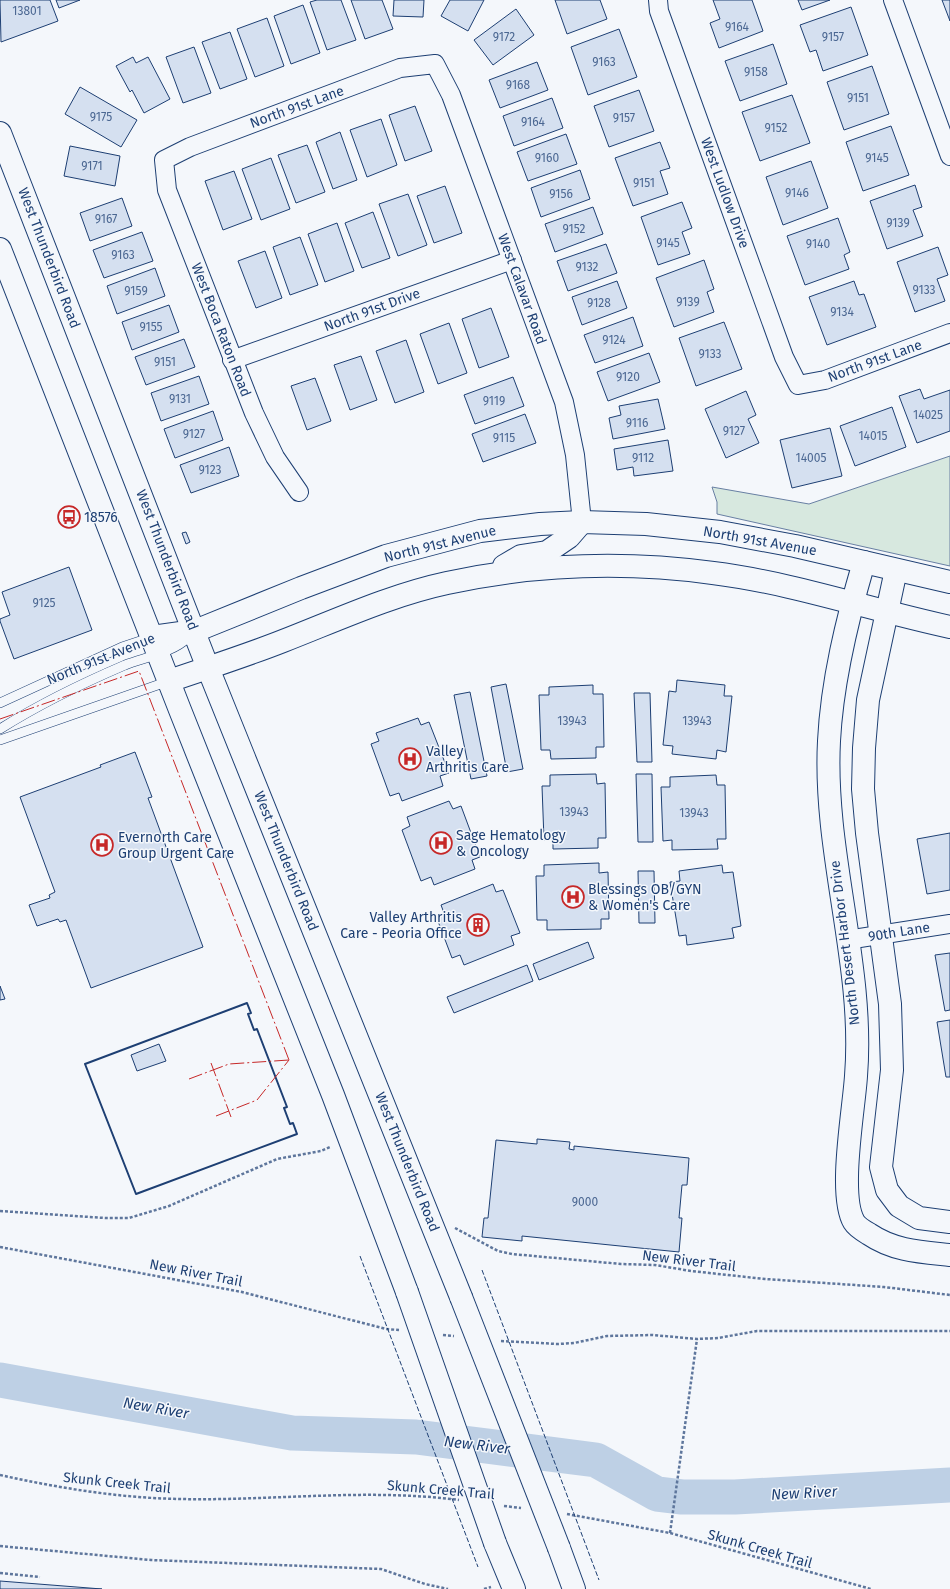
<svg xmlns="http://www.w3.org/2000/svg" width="950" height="1589" viewBox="0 0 950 1589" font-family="'Fira Sans',sans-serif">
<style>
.green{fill:#d7e8df;stroke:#687fa3}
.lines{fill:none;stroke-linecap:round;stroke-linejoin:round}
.river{stroke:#bed0e5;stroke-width:35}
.building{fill:#d5e0f0;stroke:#1d3f73}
.service-casing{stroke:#1d3f73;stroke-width:10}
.minor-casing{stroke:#1d3f73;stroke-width:20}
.tertiary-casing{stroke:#1d3f73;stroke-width:24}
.secondary-casing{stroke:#1d3f73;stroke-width:24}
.path{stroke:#5e769c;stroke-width:2.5;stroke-dasharray:3 2;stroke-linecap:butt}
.service{stroke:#f4f7fb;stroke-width:9}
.minor{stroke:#f4f7fb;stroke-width:18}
.tertiary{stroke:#f4f7fb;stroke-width:22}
.secondary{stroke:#f4f7fb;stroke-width:22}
.secondary-bridge-casing{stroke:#1d3f73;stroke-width:24;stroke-linecap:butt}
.secondary-bridge{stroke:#f4f7fb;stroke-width:22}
.fence{stroke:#1d3f73;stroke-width:1;stroke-dasharray:5 2;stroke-linecap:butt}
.wall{stroke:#1d3f73;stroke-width:2}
.power{stroke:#c62828;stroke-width:1;stroke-dasharray:14 3 2 3;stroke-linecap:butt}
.labels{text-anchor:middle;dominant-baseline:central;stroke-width:3;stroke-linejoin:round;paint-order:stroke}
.number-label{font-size:12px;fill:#4b6792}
.street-label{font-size:14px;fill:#1d3f73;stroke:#f4f7fb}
.poi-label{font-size:14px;fill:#1d3f73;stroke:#f4f7fb;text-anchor:start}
.water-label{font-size:15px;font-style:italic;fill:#1d3f73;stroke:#f4f7fb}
</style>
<rect width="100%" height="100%" fill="#f4f7fb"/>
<path class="green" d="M950,456V566L717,514V502L712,487L809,504Z"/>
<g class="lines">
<path class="river" d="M0,1380L292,1433L416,1437L596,1460L657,1494L682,1497H735L950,1485"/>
</g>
<g class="building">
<path d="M0,0H50L58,21L1,42Z"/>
<path d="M56,0H80L59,8Z"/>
<path d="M317,0H341L356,40L327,50L310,2Z"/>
<path d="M351,0H382L393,29L365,39Z"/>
<path d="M394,0H424L423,17L393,16Z"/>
<path d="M450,0H484L468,31L441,16Z"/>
<path d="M555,0H600L607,19L567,34Z"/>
<path d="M713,0H752L763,31L719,48L710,23L720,19Z"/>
<path d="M798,0H830L802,10Z"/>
<path d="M942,0H950V21Z"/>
<path d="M303,5L320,53L291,64L274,16Z"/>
<path d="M851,7L868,55L823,71L816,50L810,52L800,25Z"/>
<path d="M516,9L534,35L493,65L474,40Z"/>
<path d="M267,18L284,66L255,77L237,29Z"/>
<path d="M619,29L637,77L588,95L571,47Z"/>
<path d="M230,32L247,79L220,89L202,42Z"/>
<path d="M773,44L787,84L740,101L725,61Z"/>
<path d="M194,47L211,93L183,103L166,57Z"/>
<path d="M133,57L136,63L148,57L170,99L144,113L132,90L130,92L116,66Z"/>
<path d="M537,62L548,90L500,108L489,80Z"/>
<path d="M872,66L889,114L844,130L827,82Z"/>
<path d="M80,87L137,120L121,147L65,114Z"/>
<path d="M639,90L654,131L609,147L594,106Z"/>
<path d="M792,95L810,143L760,161L742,112Z"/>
<path d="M552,98L563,128L514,146L503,116Z"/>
<path d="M415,106L432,151L405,161L389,115Z"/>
<path d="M381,119L397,165L367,177L350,130Z"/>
<path d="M891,126L909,175L863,191L846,142Z"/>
<path d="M340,132L357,180L333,189L316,142Z"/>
<path d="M566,134L577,164L528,181L517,152Z"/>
<path d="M660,142L670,168L660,171L668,194L633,206L615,158Z"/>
<path d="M307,145L325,192L296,203L278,155Z"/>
<path d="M70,146L120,156L115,186L64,176Z"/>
<path d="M271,158L290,209L261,220L242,169Z"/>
<path d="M811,161L828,208L783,225L766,177Z"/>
<path d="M580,170L590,199L541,217L531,188Z"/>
<path d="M234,171L252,219L223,230L205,181Z"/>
<path d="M915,185L922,207L913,210L923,236L887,249L870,201Z"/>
<path d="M445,186L462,233L434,243L417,196Z"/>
<path d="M408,194L427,245L398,256L379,204Z"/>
<path d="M122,198L132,226L90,241L80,213Z"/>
<path d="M682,202L692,228L682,232L690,254L658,265L641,217Z"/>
<path d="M593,207L603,234L555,252L545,224Z"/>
<path d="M373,212L390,258L362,268L345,223Z"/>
<path d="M838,218L850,252L844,255L849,269L805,285L787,236Z"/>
<path d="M337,223L354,271L325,282L308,234Z"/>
<path d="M142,232L153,261L104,278L93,250Z"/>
<path d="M300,237L318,285L290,295L273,247Z"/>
<path d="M606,244L617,273L568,291L557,261Z"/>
<path d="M938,247L948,275L937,279L945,301L915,312L897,262Z"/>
<path d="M265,251L282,298L256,308L238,261Z"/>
<path d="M704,260L714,289L707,292L714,312L674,327L656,278Z"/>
<path d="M155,268L165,296L117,314L107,286Z"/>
<path d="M617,281L627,308L582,325L572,297Z"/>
<path d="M854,281L859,295L864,294L876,327L827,345L809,297Z"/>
<path d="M169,305L179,332L132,350L122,322Z"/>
<path d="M491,308L509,357L479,368L462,319Z"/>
<path d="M633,317L643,346L595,363L584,335Z"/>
<path d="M724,322L742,369L696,386L679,338Z"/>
<path d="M449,323L467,373L438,384L420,334Z"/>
<path d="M184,339L195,367L146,385L135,357Z"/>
<path d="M406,340L424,392L395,403L376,351Z"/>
<path d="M649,353L660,382L608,401L597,372Z"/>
<path d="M361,356L377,400L350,410L334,365Z"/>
<path d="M199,376L209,404L161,421L151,393Z"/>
<path d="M513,377L524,406L475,424L464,395Z"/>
<path d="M315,378L331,421L307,430L291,386Z"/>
<path d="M920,389L924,399L950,390V431L917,443L899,396Z"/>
<path d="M746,391L756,415L748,419L759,443L726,458L705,409Z"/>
<path d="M658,399L665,429L613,439L609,418L621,415L619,406Z"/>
<path d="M892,407L906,447L855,466L840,426Z"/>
<path d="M213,411L223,440L175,458L164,429Z"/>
<path d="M525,414L536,443L483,462L472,434Z"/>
<path d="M830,428L842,476L792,488L780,440Z"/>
<path d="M668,440L673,471L634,476L633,467L617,470L614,449Z"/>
<path d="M229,447L239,476L191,493L180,465Z"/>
<path d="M68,511L72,521L67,523L63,513Z"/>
<path d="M186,532L190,542L186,544L182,533Z"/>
<path d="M69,567L92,630L14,659L0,621V619L10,615L2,592Z"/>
<path d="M677,680L725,685L724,696H732L726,752L717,750L716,759L672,754L673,746L663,745L669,691L676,692Z"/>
<path d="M506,684L523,769L507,772L491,687Z"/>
<path d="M593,685V694H603L604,747H596V758L551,759L550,750H541L539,695H549V687Z"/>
<path d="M470,692L487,776L471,779L454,695Z"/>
<path d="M634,693H650L652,762H637Z"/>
<path d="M418,718L421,725L429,722L449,773L440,776L443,786L402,801L399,793L390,796L371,744L379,741L376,733Z"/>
<path d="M135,752L152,797L148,798L203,947L91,988L66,920L60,922L58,919L37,926L29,905L50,898L49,895L55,892L20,797L101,767L100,765Z"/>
<path d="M596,774L597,784L605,783L606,838H598V848L553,849V839L544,840L542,786H550V775Z"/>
<path d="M636,774H652L653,842H638Z"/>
<path d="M716,775L717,785H725L726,839H717L718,849L672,850V840L663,841L661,787H670V777Z"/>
<path d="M449,801L453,809L461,806L480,857L472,860L475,869L434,885L431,877L421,881L402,830L410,826L407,817Z"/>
<path d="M950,833V890L927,894L917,839Z"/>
<path d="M599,863V873L608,872L609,919H601V929L547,930V920H537L536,876H544V865Z"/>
<path d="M722,865L723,873L733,872L741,926L732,928L734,938L687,945L686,935L679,936L670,882L680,881L679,871Z"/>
<path d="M638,871H654L655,923H639Z"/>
<path d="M493,884L496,892L503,890L520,933L511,936L514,945L464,965L460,955L452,958L436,916L444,913L441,905Z"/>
<path d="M588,942L594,958L539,980L533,964Z"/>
<path d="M950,953V1010L945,1011L935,955Z"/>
<path d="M527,965L533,981L454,1013L447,997Z"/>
<path d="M0,986L5,999L0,1000Z"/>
<path d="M950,1020V1077H946L937,1022Z"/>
<path d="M159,1044L166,1061L137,1071L131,1055Z"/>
<path d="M537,1139L570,1142L569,1149L574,1150V1146L689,1158L687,1185H682L679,1218H682L679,1252L522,1236V1241L482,1237L484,1218H488L496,1140L537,1144Z"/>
<path d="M0,1581L102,1589H0Z"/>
</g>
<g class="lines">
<g class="service-casing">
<g id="service">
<path d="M0,703L122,647L152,637"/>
<path d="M0,729C38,705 83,683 125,665C146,657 172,653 189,637"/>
<path d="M0,740L169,681"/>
</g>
</g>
<g class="minor-casing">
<g id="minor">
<path d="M658,0L659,11L784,357L798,385L825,380L950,333"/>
<path d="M893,0L950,156"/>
<path d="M232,360L512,260"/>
<path d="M299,492L275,457L254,413L167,190L164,160L190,147L400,68L435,64L451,95L564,402L575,455L582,522"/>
<path d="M847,940L950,924"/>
</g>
</g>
<g class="tertiary-casing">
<g id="tertiary">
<path d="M864,562C847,620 832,681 829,741C823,854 865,965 856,1076C854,1109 838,1195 854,1222C857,1227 864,1231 869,1234C894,1251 921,1252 950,1255"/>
<path d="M896,570L868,700L864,748L863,789L867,833L890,1004L892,1070L881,1167L887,1190L899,1206L919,1218L950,1222"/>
</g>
</g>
<g class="secondary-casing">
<g id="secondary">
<path d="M0,133L208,668L461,1297"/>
<path d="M0,249L180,710L333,1095L407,1292"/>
<path d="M504,566L521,556L547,552L569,537L582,522"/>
<path d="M152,637L195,631L301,588L386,556L480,531L540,524L582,522L646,524L720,532L795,546L950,582"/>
<path d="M169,681C207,668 245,656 283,641C337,620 391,595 447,583C535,564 625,561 713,573C793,583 871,610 950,627"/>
<path d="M495,1543L514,1589"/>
<path d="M559,1548L574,1589"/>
</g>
</g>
<g class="path">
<path d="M0,1211L105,1218H129L169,1206L277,1159L321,1151L330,1147"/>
<path d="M455,1228L498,1251L512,1254L621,1264L655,1265L691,1271L765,1279L884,1287L950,1295"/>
<path d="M0,1247L242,1292L386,1329L399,1330"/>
<path d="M443,1335L454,1336"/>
<path d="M501,1341L558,1344L574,1343L607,1336L653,1335L697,1339L718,1338L757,1331H950"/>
<path d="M0,1475C59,1488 119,1498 180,1499C273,1501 366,1488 459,1500"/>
<path d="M504,1506L521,1508"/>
<path d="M567,1514L670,1533L871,1589"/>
<path d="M670,1533L697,1339"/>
<path d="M0,1546L151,1560L381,1569L425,1584L448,1589"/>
<path d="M0,1573L40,1577"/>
<path d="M484,1589L491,1587"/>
</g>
<use href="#service" class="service"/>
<use href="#minor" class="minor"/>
<use href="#tertiary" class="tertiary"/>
<use href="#secondary" class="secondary"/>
<g class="secondary-bridge-casing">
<g id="secondary-bridge">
<path d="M407,1292L495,1543"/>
<path d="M461,1297L559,1548"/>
</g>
</g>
<use href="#secondary-bridge" class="secondary-bridge"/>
<g class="fence">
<path d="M360,1256L478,1567"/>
<path d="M482,1270L599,1580"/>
</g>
<path class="wall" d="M247,1003L251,1013L248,1014L254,1030L257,1029L287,1107L284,1108L290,1124L293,1123L297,1134L136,1194L85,1064Z"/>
<g class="power">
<path d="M0,719L139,671L289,1060"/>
<path d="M211,1063L231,1117"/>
<path d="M189,1079L229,1064L289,1060"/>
<path d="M216,1116L257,1100L289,1060"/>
</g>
</g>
<defs>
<g id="bus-ring" transform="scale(1.15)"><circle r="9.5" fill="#f4f7fb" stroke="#c62828" stroke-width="1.5"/><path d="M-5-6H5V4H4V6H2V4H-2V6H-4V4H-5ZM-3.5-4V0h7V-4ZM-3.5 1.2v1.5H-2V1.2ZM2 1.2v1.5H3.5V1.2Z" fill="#c62828"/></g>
<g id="hospital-ring" transform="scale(1.15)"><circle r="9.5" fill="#f4f7fb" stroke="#c62828" stroke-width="1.5"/><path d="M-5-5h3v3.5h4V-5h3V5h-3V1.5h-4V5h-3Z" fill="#c62828"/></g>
<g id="building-ring" transform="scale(1.15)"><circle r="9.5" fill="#f4f7fb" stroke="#c62828" stroke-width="1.5"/><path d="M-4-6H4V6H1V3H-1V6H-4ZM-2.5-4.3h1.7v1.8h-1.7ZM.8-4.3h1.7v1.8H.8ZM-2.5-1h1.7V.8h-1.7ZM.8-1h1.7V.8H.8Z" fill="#c62828"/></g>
</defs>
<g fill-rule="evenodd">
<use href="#bus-ring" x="69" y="517"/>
<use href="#hospital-ring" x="410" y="759"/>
<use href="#hospital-ring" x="441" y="843"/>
<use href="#hospital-ring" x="102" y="845"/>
<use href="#hospital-ring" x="573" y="897"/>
<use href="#building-ring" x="478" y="925"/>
</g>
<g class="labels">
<g class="number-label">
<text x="27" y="11">13801</text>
<text x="737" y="27">9164</text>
<text x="504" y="37">9172</text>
<text x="833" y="37">9157</text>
<text x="604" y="62">9163</text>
<text x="756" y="72">9158</text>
<text x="518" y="85">9168</text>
<text x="858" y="98">9151</text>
<text x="101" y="117">9175</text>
<text x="624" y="118">9157</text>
<text x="533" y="122">9164</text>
<text x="776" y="128">9152</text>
<text x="547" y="158">9160</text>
<text x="877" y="158">9145</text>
<text x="92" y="166">9171</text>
<text x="644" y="183">9151</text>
<text x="797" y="193">9146</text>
<text x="561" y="194">9156</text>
<text x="106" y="219">9167</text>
<text x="898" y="223">9139</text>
<text x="574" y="229">9152</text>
<text x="668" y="243">9145</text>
<text x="818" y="244">9140</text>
<text x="123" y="255">9163</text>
<text x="587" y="267">9132</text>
<text x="924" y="290">9133</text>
<text x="136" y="291">9159</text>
<text x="688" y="302">9139</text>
<text x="599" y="303">9128</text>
<text x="842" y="312">9134</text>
<text x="151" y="327">9155</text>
<text x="614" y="340">9124</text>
<text x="710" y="354">9133</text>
<text x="165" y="362">9151</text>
<text x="628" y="377">9120</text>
<text x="180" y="399">9131</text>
<text x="494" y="401">9119</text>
<text x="928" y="415">14025</text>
<text x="637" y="423">9116</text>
<text x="734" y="431">9127</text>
<text x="194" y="434">9127</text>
<text x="873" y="436">14015</text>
<text x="504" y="438">9115</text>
<text x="643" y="458">9112</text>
<text x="811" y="458">14005</text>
<text x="210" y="470">9123</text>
<text x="44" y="603">9125</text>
<text x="572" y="721">13943</text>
<text x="697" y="721">13943</text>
<text x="574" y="812">13943</text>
<text x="694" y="813">13943</text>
<text x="585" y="1202">9000</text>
</g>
<g class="street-label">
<text transform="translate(297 107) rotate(-20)">North 91st Lane</text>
<text transform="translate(725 193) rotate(70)">West Ludlow Drive</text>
<text transform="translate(49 258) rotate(69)">West Thunderbird Road</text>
<text transform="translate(522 289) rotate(70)">West Calavar Road</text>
<text transform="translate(372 310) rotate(-20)">North 91st Drive</text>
<text transform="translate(221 330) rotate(69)">West Boca Raton Road</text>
<text transform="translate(875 361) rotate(-20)">North 91st Lane</text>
<text transform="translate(760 541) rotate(10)">North 91st Avenue</text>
<text transform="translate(440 544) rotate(-14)">North 91st Avenue</text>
<text transform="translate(167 560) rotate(69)">West Thunderbird Road</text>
<text transform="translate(101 659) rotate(-22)">North 91st Avenue</text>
<text transform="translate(286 861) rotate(68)">West Thunderbird Road</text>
<text transform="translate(899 932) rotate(-9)">90th Lane</text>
<text transform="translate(845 943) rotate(-97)">North Desert Harbor Drive</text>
<text transform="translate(407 1162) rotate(68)">West Thunderbird Road</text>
<text transform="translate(689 1261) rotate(7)">New River Trail</text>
<text transform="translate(196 1273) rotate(11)">New River Trail</text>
<text transform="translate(117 1483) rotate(6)">Skunk Creek Trail</text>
<text transform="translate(441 1490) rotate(5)">Skunk Creek Trail</text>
<text transform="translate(760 1549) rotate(16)">Skunk Creek Trail</text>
</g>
<g class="poi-label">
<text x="84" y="517">18576</text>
<text x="426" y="751">Valley<tspan x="426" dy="16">Arthritis Care</tspan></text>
<text x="456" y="835">Sage Hematology<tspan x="456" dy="16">&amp; Oncology</tspan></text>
<text x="118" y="837">Evernorth Care<tspan x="118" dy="16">Group Urgent Care</tspan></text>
<text x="588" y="889">Blessings OB/GYN<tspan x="588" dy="16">&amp; Women's Care</tspan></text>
<text x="462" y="917" text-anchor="end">Valley Arthritis<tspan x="462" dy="16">Care - Peoria Office</tspan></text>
</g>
<g class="water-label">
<text transform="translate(156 1408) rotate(10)">New River</text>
<text transform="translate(477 1445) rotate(7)">New River</text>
<text transform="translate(804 1493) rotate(-3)">New River</text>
</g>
</g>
</svg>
